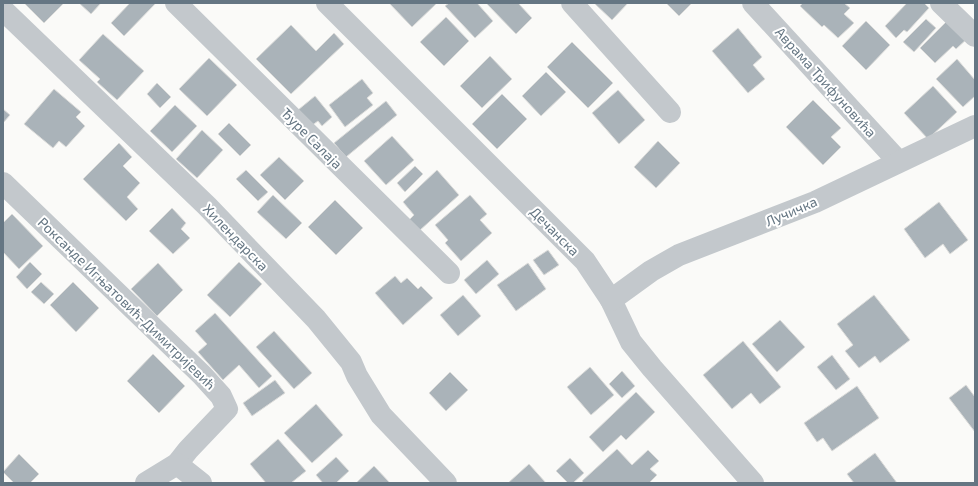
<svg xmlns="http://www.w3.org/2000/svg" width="978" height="486" viewBox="0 0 978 486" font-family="'Exo 2',sans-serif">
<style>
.building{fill:#aab3b9;stroke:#dcdcda}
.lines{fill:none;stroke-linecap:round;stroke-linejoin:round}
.minor{stroke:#c3c8cc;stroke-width:22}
.labels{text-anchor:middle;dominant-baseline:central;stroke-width:4;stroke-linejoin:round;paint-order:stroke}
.street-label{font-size:14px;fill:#657683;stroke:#fff}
</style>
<rect width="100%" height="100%" fill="#fafaf8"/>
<g class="building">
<path d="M24,3H64L44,23Z"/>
<path d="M79,3H101L91,14Z"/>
<path d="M130,3H156L124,36L111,23Z"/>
<path d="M389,3H437L412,27Z"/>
<path d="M449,3H477L493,21L475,38L445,6Z"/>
<path d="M486,3H518L532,18L516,34Z"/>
<path d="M594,3H628L612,20Z"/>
<path d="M666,3H692L679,16Z"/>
<path d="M803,3H844L850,8L844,14L854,23L838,38L824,25L822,27L800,6Z"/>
<path d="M907,3H924L929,8L907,32L904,30L896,38L885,26Z"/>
<path d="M446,17L469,41L444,66L420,42Z"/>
<path d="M950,18L969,37L956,49L953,46L935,63L920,48Z"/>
<path d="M926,19L936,28L914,52L903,42Z"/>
<path d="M866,21L890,45L866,70L842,46Z"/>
<path d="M291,25L316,51L334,33L344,44L291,94L256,59Z"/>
<path d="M738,28L762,57L753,65L765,79L748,93L712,51Z"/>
<path d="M103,34L144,71L117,100L97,82L100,79L79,60Z"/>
<path d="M572,42L613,83L588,108L547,67Z"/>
<path d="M490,56L512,79L482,108L460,86Z"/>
<path d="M209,58L237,85L207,116L179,89Z"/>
<path d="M957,59L975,80V96L963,107L936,79Z"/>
<path d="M546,72L566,92L541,116L522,96Z"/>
<path d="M362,79L373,93L367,98L373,105L345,127L329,105Z"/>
<path d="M157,83L171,97L160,108L147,94Z"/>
<path d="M933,86L957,112L928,139L904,113Z"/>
<path d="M54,89L81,112L76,117L85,126L66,147L59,141L53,148L24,124Z"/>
<path d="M618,90L645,120L619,144L592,113Z"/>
<path d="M502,94L527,119L497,149L472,124Z"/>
<path d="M315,96L332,117L322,126L318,121L311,126L298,110Z"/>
<path d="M813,100L841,128L831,137L841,147L823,165L786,127Z"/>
<path d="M386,101L397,115L346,157L334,143Z"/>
<path d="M175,105L197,126L172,152L150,131Z"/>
<path d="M3,109L10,115L3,123Z"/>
<path d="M229,123L251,145L240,156L218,134Z"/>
<path d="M202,130L223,150L197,178L176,159Z"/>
<path d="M392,136L414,160L386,185L364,161Z"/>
<path d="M658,141L680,163L656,188L634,167Z"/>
<path d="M119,143L132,157L123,166L140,183L127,197L138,209L126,221L83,179Z"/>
<path d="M279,157L304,181L285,200L260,175Z"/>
<path d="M415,166L423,174L405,192L397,183Z"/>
<path d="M246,170L268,192L258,201L236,179Z"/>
<path d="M437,170L459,195L419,231L409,220L414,215L403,202Z"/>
<path d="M273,195L302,223L286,239L257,212Z"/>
<path d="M470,195L487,214L480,220L492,233L461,261L445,243L448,240L435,225Z"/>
<path d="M335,200L363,228L336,255L308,227Z"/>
<path d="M939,202L968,240L950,254L943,244L925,258L904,229Z"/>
<path d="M172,208L186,223L181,229L190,238L173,254L149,231Z"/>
<path d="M12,214L43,246L19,269L3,252V223Z"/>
<path d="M548,250L559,265L544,275L533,260Z"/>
<path d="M487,260L499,274L476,294L464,280Z"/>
<path d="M30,262L42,274L27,289L16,277Z"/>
<path d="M239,262L262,284L230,317L207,295Z"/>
<path d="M158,263L183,290L157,316L131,289Z"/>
<path d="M528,263L546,289L516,311L497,285Z"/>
<path d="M395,276L401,283L407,278L418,289L421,286L433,298L403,325L375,293Z"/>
<path d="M41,282L54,294L44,304L31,292Z"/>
<path d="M73,282L99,308L76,332L50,305Z"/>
<path d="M463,295L481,316L458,336L440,315Z"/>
<path d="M874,295L910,340L880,363L875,356L859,368L845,351L853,345L837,324Z"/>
<path d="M215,313L272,376L259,388L239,365L223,380L198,352L207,344L195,331Z"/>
<path d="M780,320L805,347L777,372L752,344Z"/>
<path d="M274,331L312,373L294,389L256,347Z"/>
<path d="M743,341L781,387L760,404L751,393L732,409L703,375Z"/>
<path d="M153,354L185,386L159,413L127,381Z"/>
<path d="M832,355L850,379L836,390L817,367Z"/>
<path d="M590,367L614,395L591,415L567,387Z"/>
<path d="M622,371L635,386L622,398L609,384Z"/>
<path d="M450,372L468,390L446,411L429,393Z"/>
<path d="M275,380L285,393L252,416L243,403Z"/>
<path d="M966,385L975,397V432L949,398Z"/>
<path d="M857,386L879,418L832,451L823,438L817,442L804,423Z"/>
<path d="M636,392L655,412L626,440L621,435L603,452L589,437Z"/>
<path d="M316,404L343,435L312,463L284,433Z"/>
<path d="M278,439L306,471L291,483H266L250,464Z"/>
<path d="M617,449L632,465L648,450L659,461L650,469L657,475L649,483H584L582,481Z"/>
<path d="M875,453L897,483H854L847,474Z"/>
<path d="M19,454L39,474L30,483H14L3,472Z"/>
<path d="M336,457L349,471L336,483H323L316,475Z"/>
<path d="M570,458L584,473L573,483H568L556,471Z"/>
<path d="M529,464L546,483H508Z"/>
<path d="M374,466L390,483H356Z"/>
</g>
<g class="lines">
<g class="minor">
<path d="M176,3L449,273"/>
<path d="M327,3L585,261L611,300L631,342L652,368L753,483"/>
<path d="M572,3L670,112"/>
<path d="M753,3L898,161"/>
<path d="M941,3L975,36"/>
<path d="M3,10L207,206L316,319L351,362L357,376L381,415L446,483"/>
<path d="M3,183L202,375L221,396L227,409L188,450L177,464L146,483"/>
<path d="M611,300L651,271L679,255L815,202L975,126"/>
<path d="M177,464L201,483"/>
</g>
</g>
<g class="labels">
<g class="street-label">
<text transform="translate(826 82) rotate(48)">Аврама Трифуновића</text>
<text transform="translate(312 138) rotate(45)">Ђуре Салаја</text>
<text transform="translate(791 211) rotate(-23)">Лучичка</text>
<text transform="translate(555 231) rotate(45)">Дечанска</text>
<text transform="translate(236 237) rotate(46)">Хилендарска</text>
<text transform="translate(127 303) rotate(44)">Роксанде Игњатовић-Димитријевић</text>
</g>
</g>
<rect width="978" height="486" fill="none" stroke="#657683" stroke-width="8"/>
</svg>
